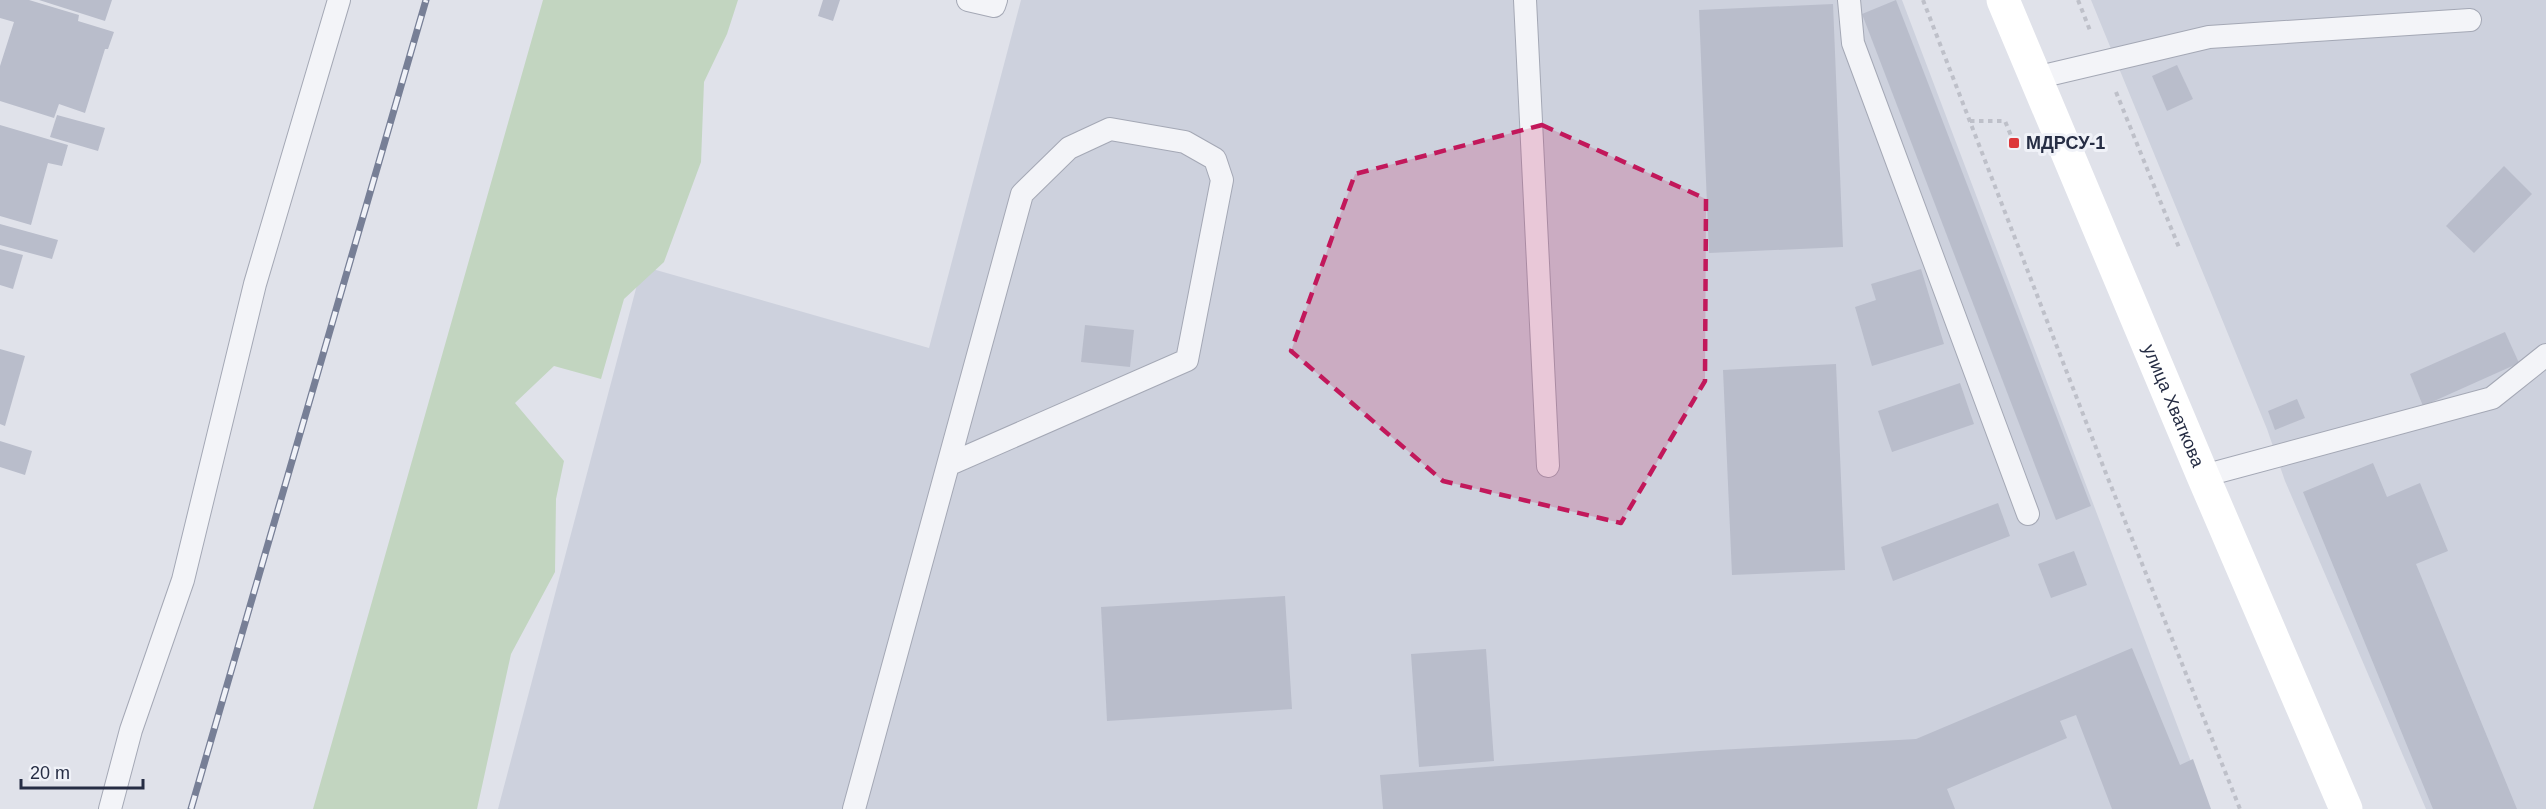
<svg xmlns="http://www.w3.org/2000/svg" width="2546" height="809" viewBox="0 0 2546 809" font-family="Helvetica,sans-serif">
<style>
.built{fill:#cdd1dd}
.green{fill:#c2d5c0}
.building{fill:#b9bdcb}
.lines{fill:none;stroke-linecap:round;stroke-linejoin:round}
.lane-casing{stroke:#a4a8b5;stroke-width:24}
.path{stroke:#bec0c9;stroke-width:4;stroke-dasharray:4.5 4.5;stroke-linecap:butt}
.lane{stroke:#f3f4f8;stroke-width:22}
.secondary{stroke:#fff;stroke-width:33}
.rail-casing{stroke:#777f96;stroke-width:7}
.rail{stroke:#f0f2f8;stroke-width:4.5;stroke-dasharray:14;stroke-linecap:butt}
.marked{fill:#c2185b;fill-opacity:0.2;stroke:#c2185b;stroke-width:4.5;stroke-dasharray:12 8;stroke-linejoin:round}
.poi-dot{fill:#dd373a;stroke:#f0f2f8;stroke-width:2}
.labels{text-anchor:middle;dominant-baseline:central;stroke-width:6;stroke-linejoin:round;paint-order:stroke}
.poi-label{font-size:18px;font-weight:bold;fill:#262d44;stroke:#f0f2f8;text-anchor:start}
.street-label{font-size:18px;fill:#262d44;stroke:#f0f2f8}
</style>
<rect width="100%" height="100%" fill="#e0e2ea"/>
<g class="built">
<path d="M1021,0H1902L2209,809H498L642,266L929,348Z"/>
<path d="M2091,0H2546V809H2426L2285,481L2267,429Z"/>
</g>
<path class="green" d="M543,0H738L727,34L704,82L701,162L664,262L624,299L601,379L554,366L515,403L564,461L556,499L555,572L511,654L477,809H313Z"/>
<g class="building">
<path d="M0,0H29L79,15L78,21L114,32L108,49H105L85,113L59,104L54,118L0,101V66L14,22L0,18Z"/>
<path d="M39,0H112L105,21Z"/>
<path d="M823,0H840L833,21L818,16Z"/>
<path d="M1896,0L2091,506L2056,520L1862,14Z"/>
<path d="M1833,4L1843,247L1709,253L1699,10Z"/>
<path d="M2177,65L2193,99L2167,111L2152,76Z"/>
<path d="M57,115L105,128L98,151L50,137Z"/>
<path d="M0,125L68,145L62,166L48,163L31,225L0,216Z"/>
<path d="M2504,166L2532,194L2474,253L2446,226Z"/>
<path d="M0,224L58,240L52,259L0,245Z"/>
<path d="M0,249L23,255L13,289L0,285Z"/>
<path d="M1921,269L1944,344L1872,366L1855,307L1876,300L1871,284Z"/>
<path d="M1085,325L1134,330L1130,367L1081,362Z"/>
<path d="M2505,332L2519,363L2423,406L2410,374Z"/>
<path d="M0,349L25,356L5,426L0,424Z"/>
<path d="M1836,364L1845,570L1732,575L1723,370Z"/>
<path d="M1960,383L1974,424L1892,452L1878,411Z"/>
<path d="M2297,399L2305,418L2275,430L2268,411Z"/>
<path d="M0,441L32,451L25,475L0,467Z"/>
<path d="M2373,463L2387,497L2420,483L2448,551L2416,564L2517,809H2433L2303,492Z"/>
<path d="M1998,503L2010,536L1893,581L1881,547Z"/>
<path d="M2074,551L2087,585L2051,598L2038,564Z"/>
<path d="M1285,596L1292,709L1107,721L1101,607Z"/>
<path d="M2132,648L2180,765L2193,759L2211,809H2112L2076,715L2060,721L2067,738L1947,789L1955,809H1383L1380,775L1700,751L1916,739Z"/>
<path d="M1486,649L1494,761L1419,767L1411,654Z"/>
</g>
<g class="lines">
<g class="lane-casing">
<g id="lane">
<path d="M968,0L994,6L996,0"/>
<path d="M1525,0L1548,466"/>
<path d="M1849,0L1853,43L2028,514"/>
<path d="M2035,78L2209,37L2470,20"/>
<path d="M2203,476L2492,398L2546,355"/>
<path d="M110,809L131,730L183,580L255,284L339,0"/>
<path d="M854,809L1022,194L1069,148L1110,129L1185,142L1215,159L1222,180L1187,360L950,464"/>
</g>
</g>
<g class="path">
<path d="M1923,0L2105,471L2240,809"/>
<path d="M2078,0L2091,33"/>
<path d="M2116,92L2180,250"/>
<path d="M1970,121H2005L2014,143"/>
</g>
<use href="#lane" class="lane"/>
<path class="secondary" id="s1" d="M2003,0L2203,476L2346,809"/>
<g class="rail-casing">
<path id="rail" d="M191,809L426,0"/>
</g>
<use href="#rail" class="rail"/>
</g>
<path class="marked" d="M1542,125L1706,199L1705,381L1621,523L1443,481L1291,351L1355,174Z"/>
<rect class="poi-dot" x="2008" y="137" width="12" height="12" rx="3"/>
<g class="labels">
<g class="poi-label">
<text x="2026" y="143">МДРСУ-1</text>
</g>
<g class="street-label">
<text stroke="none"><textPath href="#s1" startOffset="440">улица Хваткова</textPath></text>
</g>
</g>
<path d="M21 779v9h122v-9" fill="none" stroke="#262d44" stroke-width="3"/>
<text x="30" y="779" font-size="18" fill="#262d44" stroke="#f0f2f8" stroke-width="4.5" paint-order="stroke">20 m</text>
</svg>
